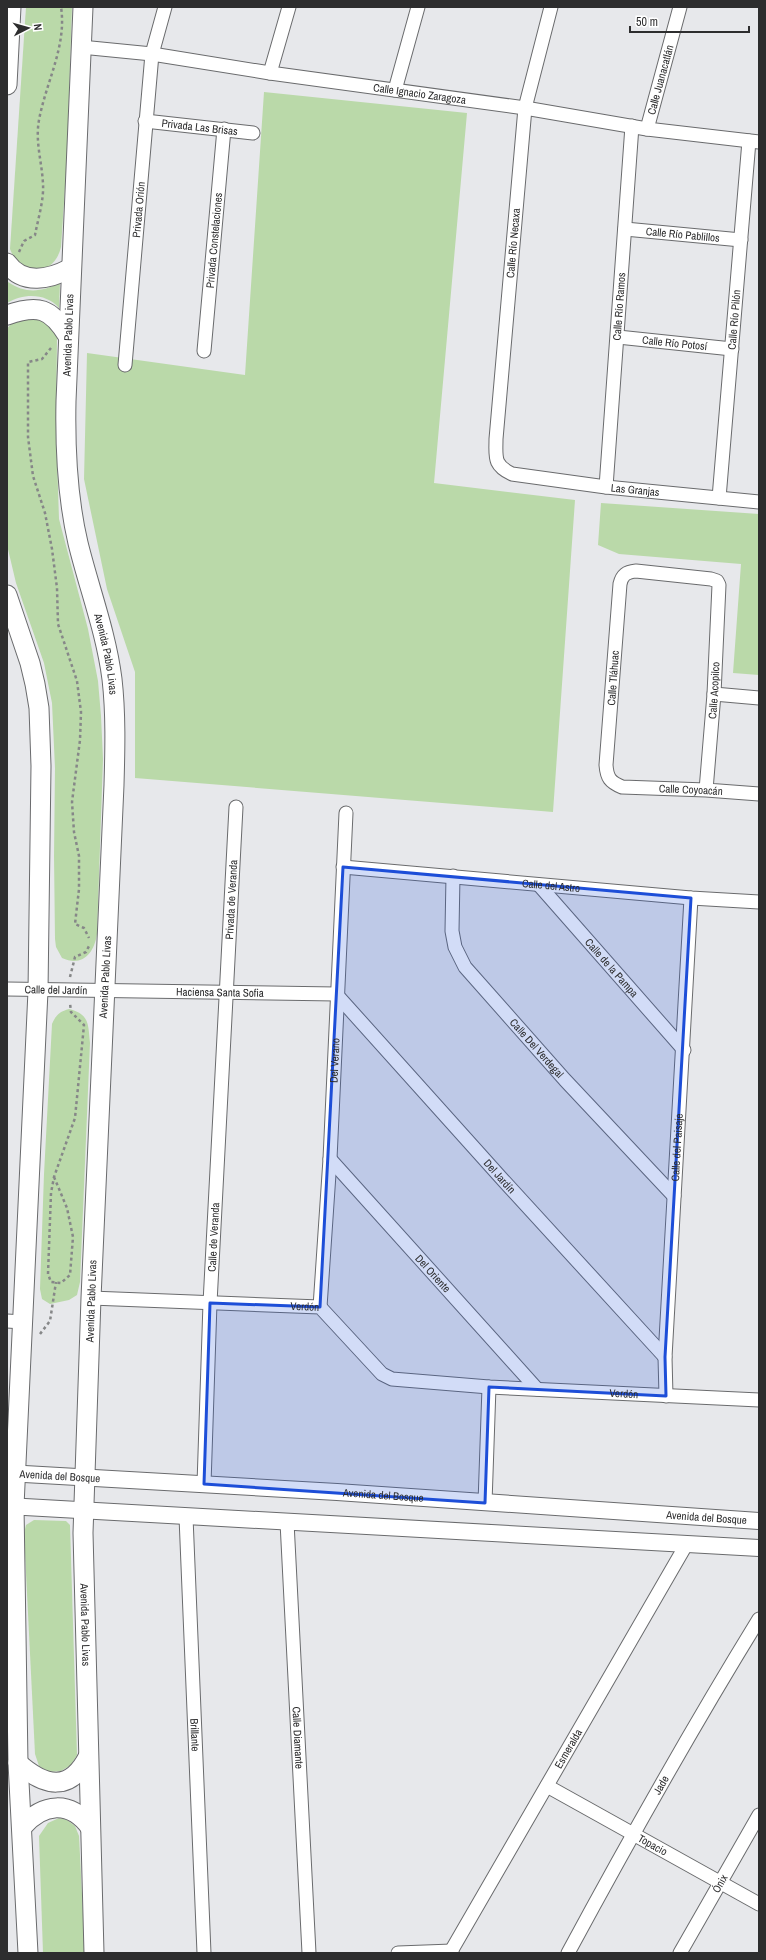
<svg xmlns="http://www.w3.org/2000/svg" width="766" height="1960" viewBox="0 0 766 1960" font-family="'Archivo Narrow',sans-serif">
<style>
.green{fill:#bad9a9}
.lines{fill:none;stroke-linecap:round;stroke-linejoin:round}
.minor-casing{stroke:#6a6b6d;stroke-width:15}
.tertiary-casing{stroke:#6a6b6d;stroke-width:18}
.secondary-casing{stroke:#6a6b6d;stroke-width:21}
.path{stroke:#868788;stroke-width:2.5;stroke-dasharray:3 3;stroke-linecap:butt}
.minor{stroke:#fff;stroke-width:13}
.tertiary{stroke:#fff;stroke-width:16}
.secondary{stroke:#fff;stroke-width:19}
.marked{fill:#1d4ed8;fill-opacity:0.2;stroke:#1d4ed8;stroke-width:3;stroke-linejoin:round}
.labels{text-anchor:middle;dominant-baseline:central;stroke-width:3;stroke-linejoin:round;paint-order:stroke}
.street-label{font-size:11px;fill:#2d2d2e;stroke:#fff}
</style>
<rect width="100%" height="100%" fill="#e7e8eb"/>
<g class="green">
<path d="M26,7H72L67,157L61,247C54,278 20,276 10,249Z"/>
<path d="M264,92L467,113L434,483L575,500L553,812L135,778V672L107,589L84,479L87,353L245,375Z"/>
<path d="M8,282C26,294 41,292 60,283L59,308C46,293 24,293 7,303Z"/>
<path d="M42,318L56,331L57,338L56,428L59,519L88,629L98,681L101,716L103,759L97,934C94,954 82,967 62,958L56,947L55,939L54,856L55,768L52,703L44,663L16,583L7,545V329C16,316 28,319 42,318Z"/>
<path d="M601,503L759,514V675L733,673L741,564L619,554L598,545Z"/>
<path d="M69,1009C90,1014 88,1025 90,1043L80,1282L77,1295L69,1300L50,1304L42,1299L40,1289L44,1174L52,1024C56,1015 59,1012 69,1009Z"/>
<path d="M34,1520L66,1521L70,1525L77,1755L71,1765L61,1771L49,1772L39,1766L35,1754L24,1533L26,1525Z"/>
<path d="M59,1818L67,1820L75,1826L79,1836L85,1953H43L39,1836L48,1823Z"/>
</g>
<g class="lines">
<g class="minor-casing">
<g id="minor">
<path id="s1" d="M551,7L525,108L496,439C496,457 493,465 512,474L606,487L759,502"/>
<path id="s2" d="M81,47L152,54L270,73L525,108L647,129L759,142"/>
<path d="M270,73L289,7"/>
<path d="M395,90L418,7"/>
<path id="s3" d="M145,121L253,133"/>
<path id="s4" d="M647,129L680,7"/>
<path id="s5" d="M625,229L741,240"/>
<path id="s6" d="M618,337L732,349"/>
<path id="s7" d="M204,351L224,129"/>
<path id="s8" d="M125,365L152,54L165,7"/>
<path id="s9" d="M606,487L632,126"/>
<path id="s10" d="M719,498L749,141"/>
<path d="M714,694L759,698"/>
<path id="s11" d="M706,790L714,694L719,585L717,581L711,579L636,571C626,572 622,575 620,584L606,765C607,778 610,782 622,787L706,790L759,794"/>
<path id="s12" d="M343,867L691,898L759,902"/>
<path id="s13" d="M453,876L452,931L455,947L465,967L565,1080L674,1196"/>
<path id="s14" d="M539,885L684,1050"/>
<path id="s15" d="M7,989L336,994L503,1180L665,1357"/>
<path id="s16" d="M330,1159L537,1389"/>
<path id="s17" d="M91,1298L320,1307L382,1374L392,1379L489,1387L759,1400"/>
<path id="s18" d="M320,1307L330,1159L346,813"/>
<path d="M7,1321L23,1322"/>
<path id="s19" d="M666,1396L665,1357L691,898"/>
<path id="s20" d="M204,1484L210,1303L236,807"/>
<path d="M485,1503L489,1387"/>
<path id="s21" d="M186,1517L204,1953"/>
<path id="s22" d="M287,1522L309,1953"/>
<path id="s23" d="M547,1786L759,1904"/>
<path d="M398,1953L452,1951"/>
<path id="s24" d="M450,1953L686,1545"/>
<path id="s25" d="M568,1953C629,1840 692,1728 759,1619"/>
<path id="s26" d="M680,1953L759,1815"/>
</g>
</g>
<g class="tertiary-casing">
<g id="tertiary">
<path id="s27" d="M7,1473L337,1492L759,1521"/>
<path d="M7,1506L759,1548"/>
</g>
</g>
<g class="secondary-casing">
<g id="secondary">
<path id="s28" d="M83,7L66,401C65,449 67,496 78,543C89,588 106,632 112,679C116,714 115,750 114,785L91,1298L83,1533L94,1953"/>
<path d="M7,85L11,7"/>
<path d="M7,263C23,286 50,279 71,268"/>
<path d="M7,315C38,304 51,308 68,336"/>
<path d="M7,595L30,663L35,684L39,708L41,766L38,991L14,1506L18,1763L28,1953"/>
<path d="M18,1763C45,1787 70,1792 88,1757"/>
<path d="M22,1827C43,1803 70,1800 90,1827"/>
</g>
</g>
<g class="path">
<path d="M19,252L24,241L35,235C38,219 44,200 43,184C42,162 35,142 39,120C46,82 67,46 61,7"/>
<path d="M51,348L42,359L28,362V437L33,476L45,513L52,549L57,588L58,624L77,681L81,712L80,740L72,802L74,832L79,856V889L75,924L84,928L89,938"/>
<path d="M70,977L75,957L86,952L89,946"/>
<path d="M54,1177L67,1208L73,1237L70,1275L61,1283L51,1282L48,1274L51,1193L54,1177L75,1118L84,1025L71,1012L70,1003"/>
<path d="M40,1334L50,1321L56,1282"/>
</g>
<use href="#minor" class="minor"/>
<use href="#tertiary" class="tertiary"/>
<use href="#secondary" class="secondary"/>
</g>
<path class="marked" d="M343,867L691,898L665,1357L666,1396L489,1387L485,1503L204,1484L210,1303L320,1307Z"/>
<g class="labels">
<g class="street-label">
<text stroke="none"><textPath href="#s4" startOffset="51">Calle Juanacatlán</textPath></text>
<text stroke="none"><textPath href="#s2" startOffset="342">Calle Ignacio Zaragoza</textPath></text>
<text stroke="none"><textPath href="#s3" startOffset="55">Privada Las Brisas</textPath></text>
<text stroke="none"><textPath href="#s8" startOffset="156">Privada Orión</textPath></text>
<text stroke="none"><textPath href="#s5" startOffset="58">Calle Río Pablillos</textPath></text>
<text stroke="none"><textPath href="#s7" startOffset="111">Privada Constelaciones</textPath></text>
<text transform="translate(513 243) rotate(-85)">Calle Río Necaxa</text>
<text stroke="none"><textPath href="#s9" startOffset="181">Calle Río Ramos</textPath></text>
<text stroke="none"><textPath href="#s10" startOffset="179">Calle Río Pilón</textPath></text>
<text transform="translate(68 335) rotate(-88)">Avenida Pablo Livas</text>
<text stroke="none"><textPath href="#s6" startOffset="57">Calle Río Potosí</textPath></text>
<text stroke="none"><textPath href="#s1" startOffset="603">Las Granjas</textPath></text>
<text stroke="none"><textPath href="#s28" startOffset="652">Avenida Pablo Livas</textPath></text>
<text transform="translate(613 678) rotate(-86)">Calle Tláhuac</text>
<text stroke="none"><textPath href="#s11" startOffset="100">Calle Acopilco</textPath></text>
<text stroke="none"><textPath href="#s11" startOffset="594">Calle Coyoacán</textPath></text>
<text stroke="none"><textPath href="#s12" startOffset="209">Calle del Astro</textPath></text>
<text stroke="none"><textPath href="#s20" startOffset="585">Privada de Veranda</textPath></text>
<text stroke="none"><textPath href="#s14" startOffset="110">Calle de la Pampa</textPath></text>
<text transform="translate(105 977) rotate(-87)">Avenida Pablo Livas</text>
<text stroke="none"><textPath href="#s15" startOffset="49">Calle del Jardín</textPath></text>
<text stroke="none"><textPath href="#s15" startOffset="213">Haciensa Santa Sofia</textPath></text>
<text stroke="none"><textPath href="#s13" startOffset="202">Calle Del Verdegal</textPath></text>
<text stroke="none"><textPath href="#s18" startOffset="247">Del Verano</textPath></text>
<text stroke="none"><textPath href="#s19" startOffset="249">Calle del Paisaje</textPath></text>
<text stroke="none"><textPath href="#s15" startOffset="574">Del Jardín</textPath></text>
<text stroke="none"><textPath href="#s20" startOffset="247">Calle de Veranda</textPath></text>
<text stroke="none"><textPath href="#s16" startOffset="154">Del Oriente</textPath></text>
<text transform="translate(91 1301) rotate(-88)">Avenida Pablo Livas</text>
<text stroke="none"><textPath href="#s17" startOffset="214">Verdón</textPath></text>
<text stroke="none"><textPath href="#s17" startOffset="564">Verdón</textPath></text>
<text stroke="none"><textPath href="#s27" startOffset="53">Avenida del Bosque</textPath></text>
<text stroke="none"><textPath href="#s27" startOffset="377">Avenida del Bosque</textPath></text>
<text stroke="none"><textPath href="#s27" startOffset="701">Avenida del Bosque</textPath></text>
<text stroke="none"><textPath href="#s28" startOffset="1624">Avenida Pablo Livas</textPath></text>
<text stroke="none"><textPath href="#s21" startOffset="218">Brillante</textPath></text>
<text stroke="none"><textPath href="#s22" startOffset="216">Calle Diamante</textPath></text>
<text stroke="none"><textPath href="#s24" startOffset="236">Esmeralda</textPath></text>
<text stroke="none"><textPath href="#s25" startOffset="192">Jade</textPath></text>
<text stroke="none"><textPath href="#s23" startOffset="121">Topacio</textPath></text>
<text stroke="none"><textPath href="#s26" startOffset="80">Ónix</textPath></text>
</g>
</g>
<rect width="766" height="1960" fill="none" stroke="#2d2d2e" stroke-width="16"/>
<g transform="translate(28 28) rotate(84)" stroke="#ffffff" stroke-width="3" paint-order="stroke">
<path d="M0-3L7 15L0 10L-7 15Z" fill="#2d2d2e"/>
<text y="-6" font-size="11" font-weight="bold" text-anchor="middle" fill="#2d2d2e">N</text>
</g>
<path d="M630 26v6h119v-6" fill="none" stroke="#2d2d2e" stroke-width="2"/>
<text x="636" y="26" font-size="12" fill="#2d2d2e" stroke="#ffffff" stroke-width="3" paint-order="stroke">50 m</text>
</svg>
